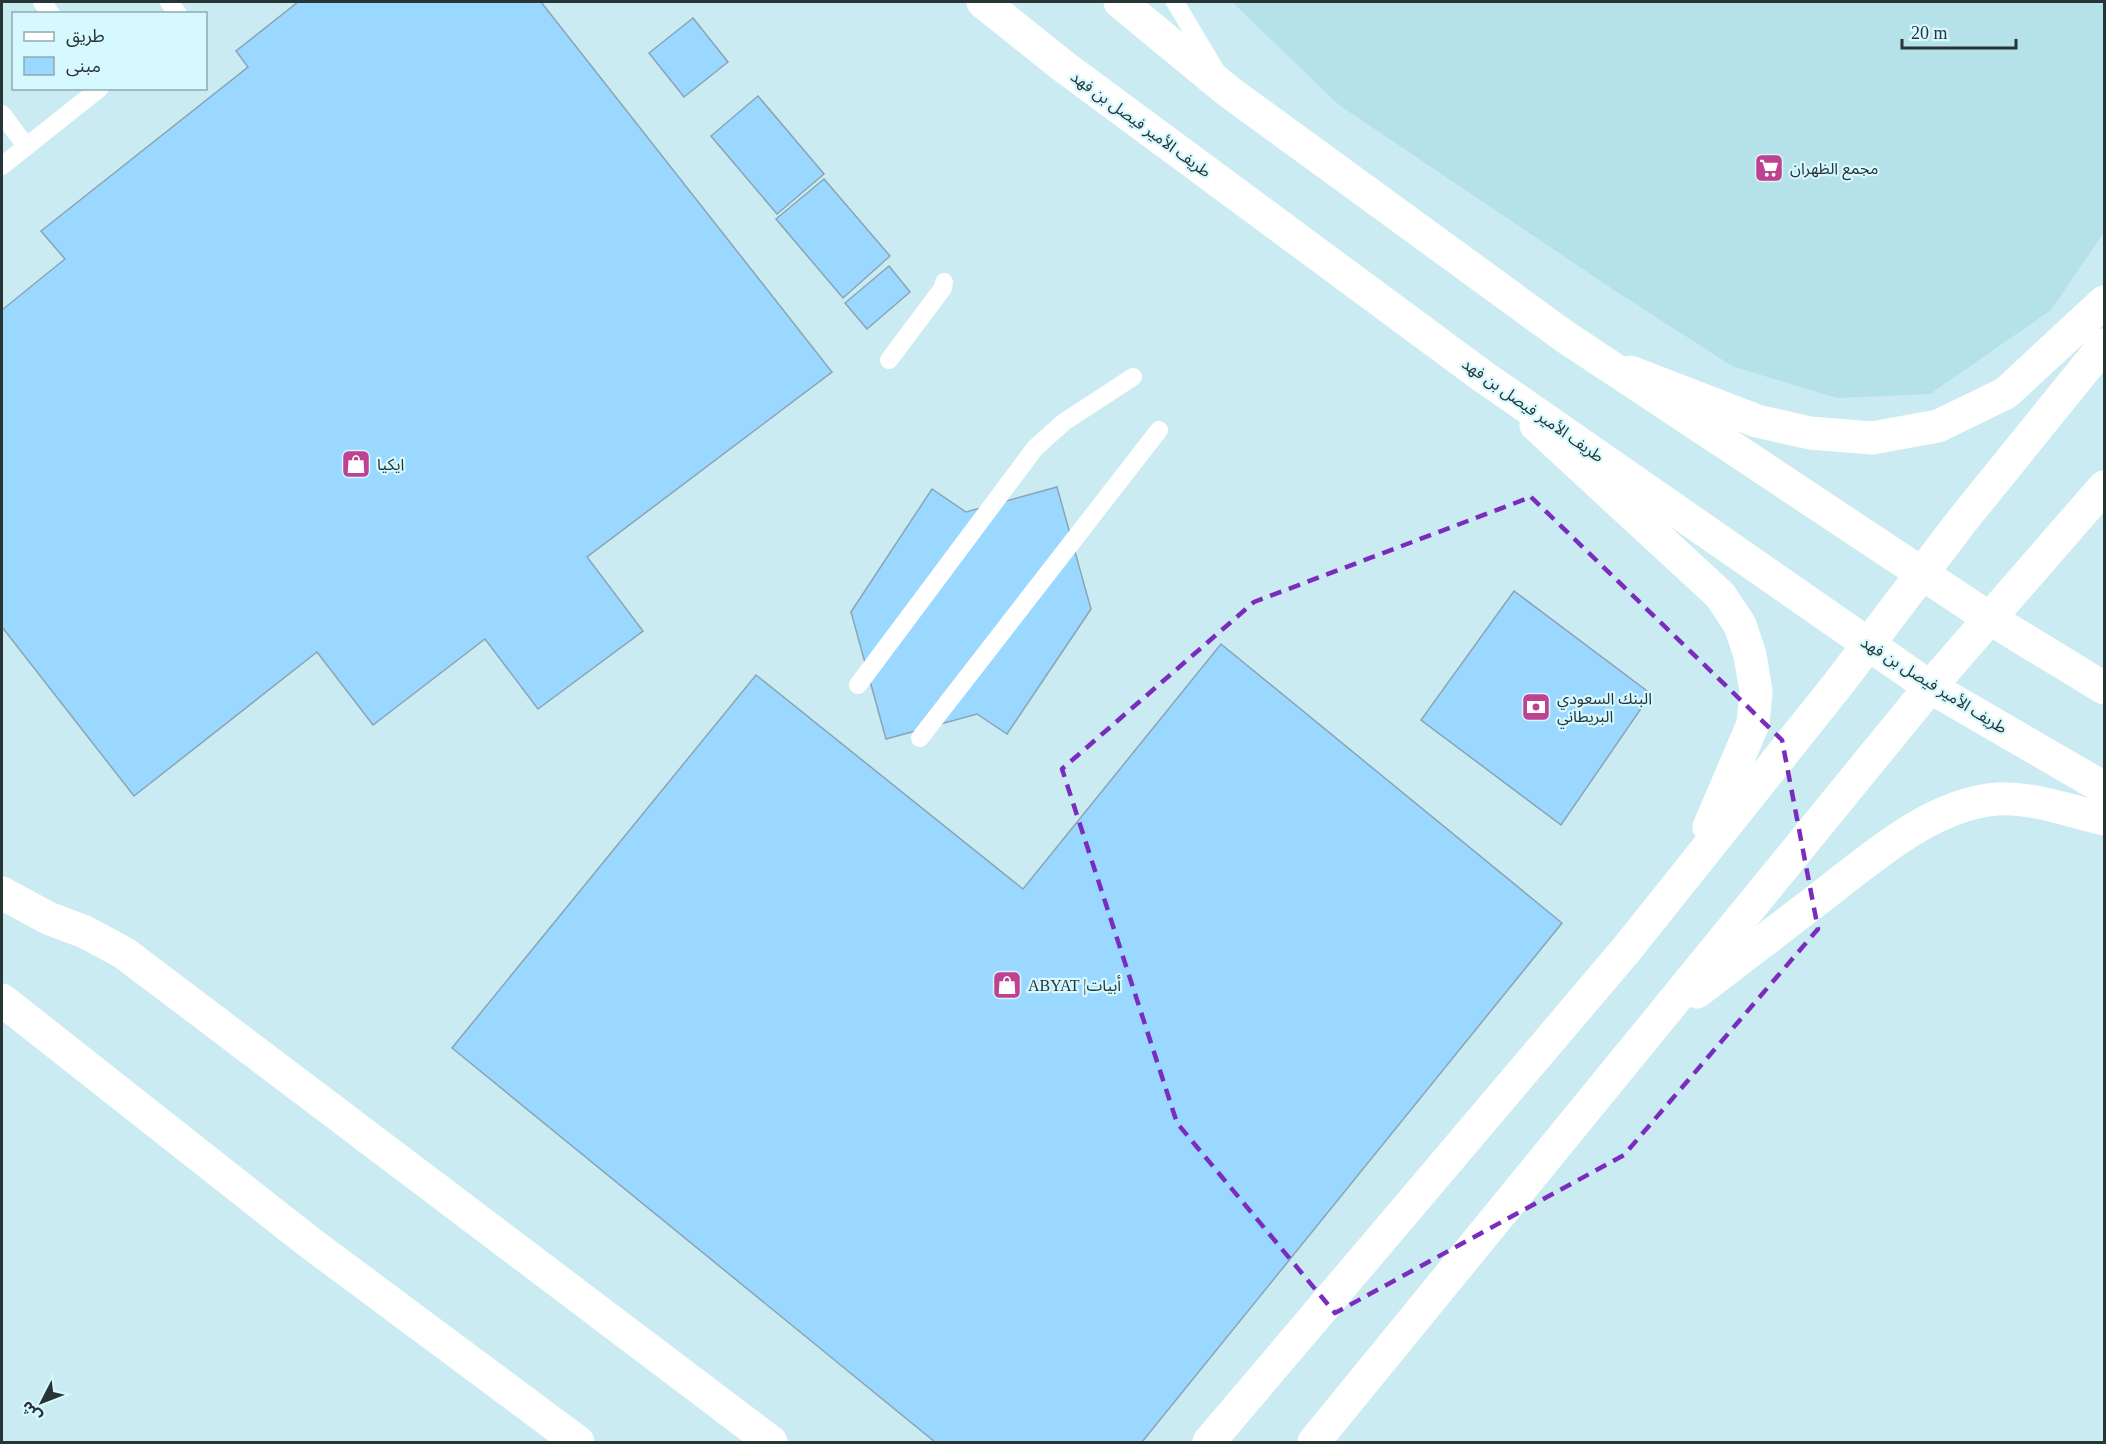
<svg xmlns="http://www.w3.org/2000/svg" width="2106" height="1444" viewBox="0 0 2106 1444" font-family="'Times New Roman','Noto Sans Arabic',serif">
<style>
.built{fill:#b5e1e9}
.building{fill:#9bd8ff;stroke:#8ba4b5;stroke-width:1.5}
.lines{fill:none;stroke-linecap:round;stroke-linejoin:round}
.service{stroke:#fff;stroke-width:18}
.minor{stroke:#fff;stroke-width:33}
.tertiary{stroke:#fff;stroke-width:33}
.primary{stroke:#fff;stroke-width:33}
.marked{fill:none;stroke:#7b2cbf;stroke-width:4.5;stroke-dasharray:12 8;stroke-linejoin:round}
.labels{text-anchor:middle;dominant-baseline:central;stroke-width:4.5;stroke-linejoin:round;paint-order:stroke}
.street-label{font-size:16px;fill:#273537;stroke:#d6f8ff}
.poi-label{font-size:16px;fill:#273537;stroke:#d6f8ff;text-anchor:start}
</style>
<rect width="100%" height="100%" fill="#c9ebf1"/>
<path class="built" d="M1232,2H2104V232L2051,310L1930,394L1837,398L1732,366L1614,290L1339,105Z"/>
<g class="building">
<path d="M298,2H541L832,372L587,557L643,631L538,709L485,639L373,725L317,652L134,796L2,627V310L65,259L41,231L248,67L236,51Z"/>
<path d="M693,18L728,62L684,97L649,53Z"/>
<path d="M758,96L824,174L777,214L711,136Z"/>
<path d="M824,179L890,256L843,298L776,219Z"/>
<path d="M889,266L910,292L867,329L845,303Z"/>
<path d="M1057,487L1091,609L1007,734L977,714L886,739L851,612L932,489L966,512Z"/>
<path d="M1514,591L1651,694L1561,825L1421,720Z"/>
<path d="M1221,644L1562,923L1142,1442H935L452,1048L756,675L1023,889Z"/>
</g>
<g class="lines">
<g class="service">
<path d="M42,2L51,14"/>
<path d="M169,2L178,14"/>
<path d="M1175,2L1215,69"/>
<path d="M2,114L26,146"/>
<path d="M2,166L100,88"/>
<path d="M889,360L943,288L944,282"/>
<path d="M858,685L1035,448L1064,422L1133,377"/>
<path d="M920,738L1159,430"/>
</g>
<g class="minor">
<path d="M2,893L48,918L85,932L124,953L771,1442"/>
<path d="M2,1000L309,1242L578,1442"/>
</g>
<g class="tertiary">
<path d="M1630,372L1757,421L1810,433L1872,438L1938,426L2006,393L2104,302"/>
<path d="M1536,425L1720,595L1740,625L1750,655L1756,691L1753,724L1709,827"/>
<path d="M1697,992C1737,961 1777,931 1817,900C1868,861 1930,804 1997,799C2033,797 2070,811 2104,819"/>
<path d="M1209,1442L1626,950L1839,683L1961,522L2104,345"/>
<path d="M1314,1442L1930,687L2104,487"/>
</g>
<g class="primary">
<path d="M983,2L1063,66L1481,375L1930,687L2104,788"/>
<path d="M1120,2L1228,91L1564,336L1989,618L2104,688"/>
</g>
</g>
<path class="marked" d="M1531,497L1782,740L1818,929L1624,1155L1335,1313L1177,1123L1062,769L1254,602Z"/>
<defs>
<g id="supermarket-square" transform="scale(1.5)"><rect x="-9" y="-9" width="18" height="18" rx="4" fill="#bf4292" stroke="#d6f8ff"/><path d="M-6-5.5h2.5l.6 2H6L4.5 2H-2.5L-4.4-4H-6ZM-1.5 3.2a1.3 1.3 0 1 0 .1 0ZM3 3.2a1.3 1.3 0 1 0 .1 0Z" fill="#fff"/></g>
<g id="shop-square" transform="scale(1.5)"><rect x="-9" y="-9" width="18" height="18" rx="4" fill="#bf4292" stroke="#d6f8ff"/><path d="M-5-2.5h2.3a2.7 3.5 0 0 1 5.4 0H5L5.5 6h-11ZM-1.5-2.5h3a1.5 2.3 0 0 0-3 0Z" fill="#fff"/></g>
<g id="bank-square" transform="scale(1.5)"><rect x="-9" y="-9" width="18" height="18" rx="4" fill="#bf4292" stroke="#d6f8ff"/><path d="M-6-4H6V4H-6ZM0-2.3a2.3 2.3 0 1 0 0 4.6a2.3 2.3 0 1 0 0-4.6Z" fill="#fff"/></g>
</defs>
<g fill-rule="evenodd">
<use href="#supermarket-square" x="1769" y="168"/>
<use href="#shop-square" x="356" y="464"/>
<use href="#bank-square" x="1536" y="707"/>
<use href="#shop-square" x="1007" y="985"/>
</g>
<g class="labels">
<g class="street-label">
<text transform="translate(1141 124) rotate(36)">طريف الأمير فيصل بن فهد</text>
<text transform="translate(1533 410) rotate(35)">طريف الأمير فيصل بن فهد</text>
<text transform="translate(1934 685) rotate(32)">طريف الأمير فيصل بن فهد</text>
</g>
<g class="poi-label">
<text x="1790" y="168">مجمع الظهران</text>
<text x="377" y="464">ايكيا</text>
<text x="1557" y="698">البنك السعودي<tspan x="1557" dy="18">البريطاني</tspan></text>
<text x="1028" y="985">ABYAT |أبيات</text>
</g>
</g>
<rect width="2106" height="1444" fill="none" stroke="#273537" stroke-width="6"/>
<rect x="12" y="12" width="195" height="78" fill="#d6f8ff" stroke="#90aaaf" stroke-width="1.5"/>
<rect x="24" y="32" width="30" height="9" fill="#ffffff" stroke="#90aaaf" stroke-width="1.5"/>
<text x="66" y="42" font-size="18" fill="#273537">طريق</text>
<rect x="24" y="57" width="30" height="18" fill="#9bd8ff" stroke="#90aaaf" stroke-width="1.5"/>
<text x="66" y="72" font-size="18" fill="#273537">مبنى</text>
<g transform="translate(42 1402) rotate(228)" stroke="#d6f8ff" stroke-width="4.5" paint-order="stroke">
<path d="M0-4.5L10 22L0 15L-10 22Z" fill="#273537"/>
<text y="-9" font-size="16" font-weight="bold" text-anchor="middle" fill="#273537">ش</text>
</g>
<path d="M1902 39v9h114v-9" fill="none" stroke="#273537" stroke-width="3"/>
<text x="1911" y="39" font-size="18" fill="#273537" stroke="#d6f8ff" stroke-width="4.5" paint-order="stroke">20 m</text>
</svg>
